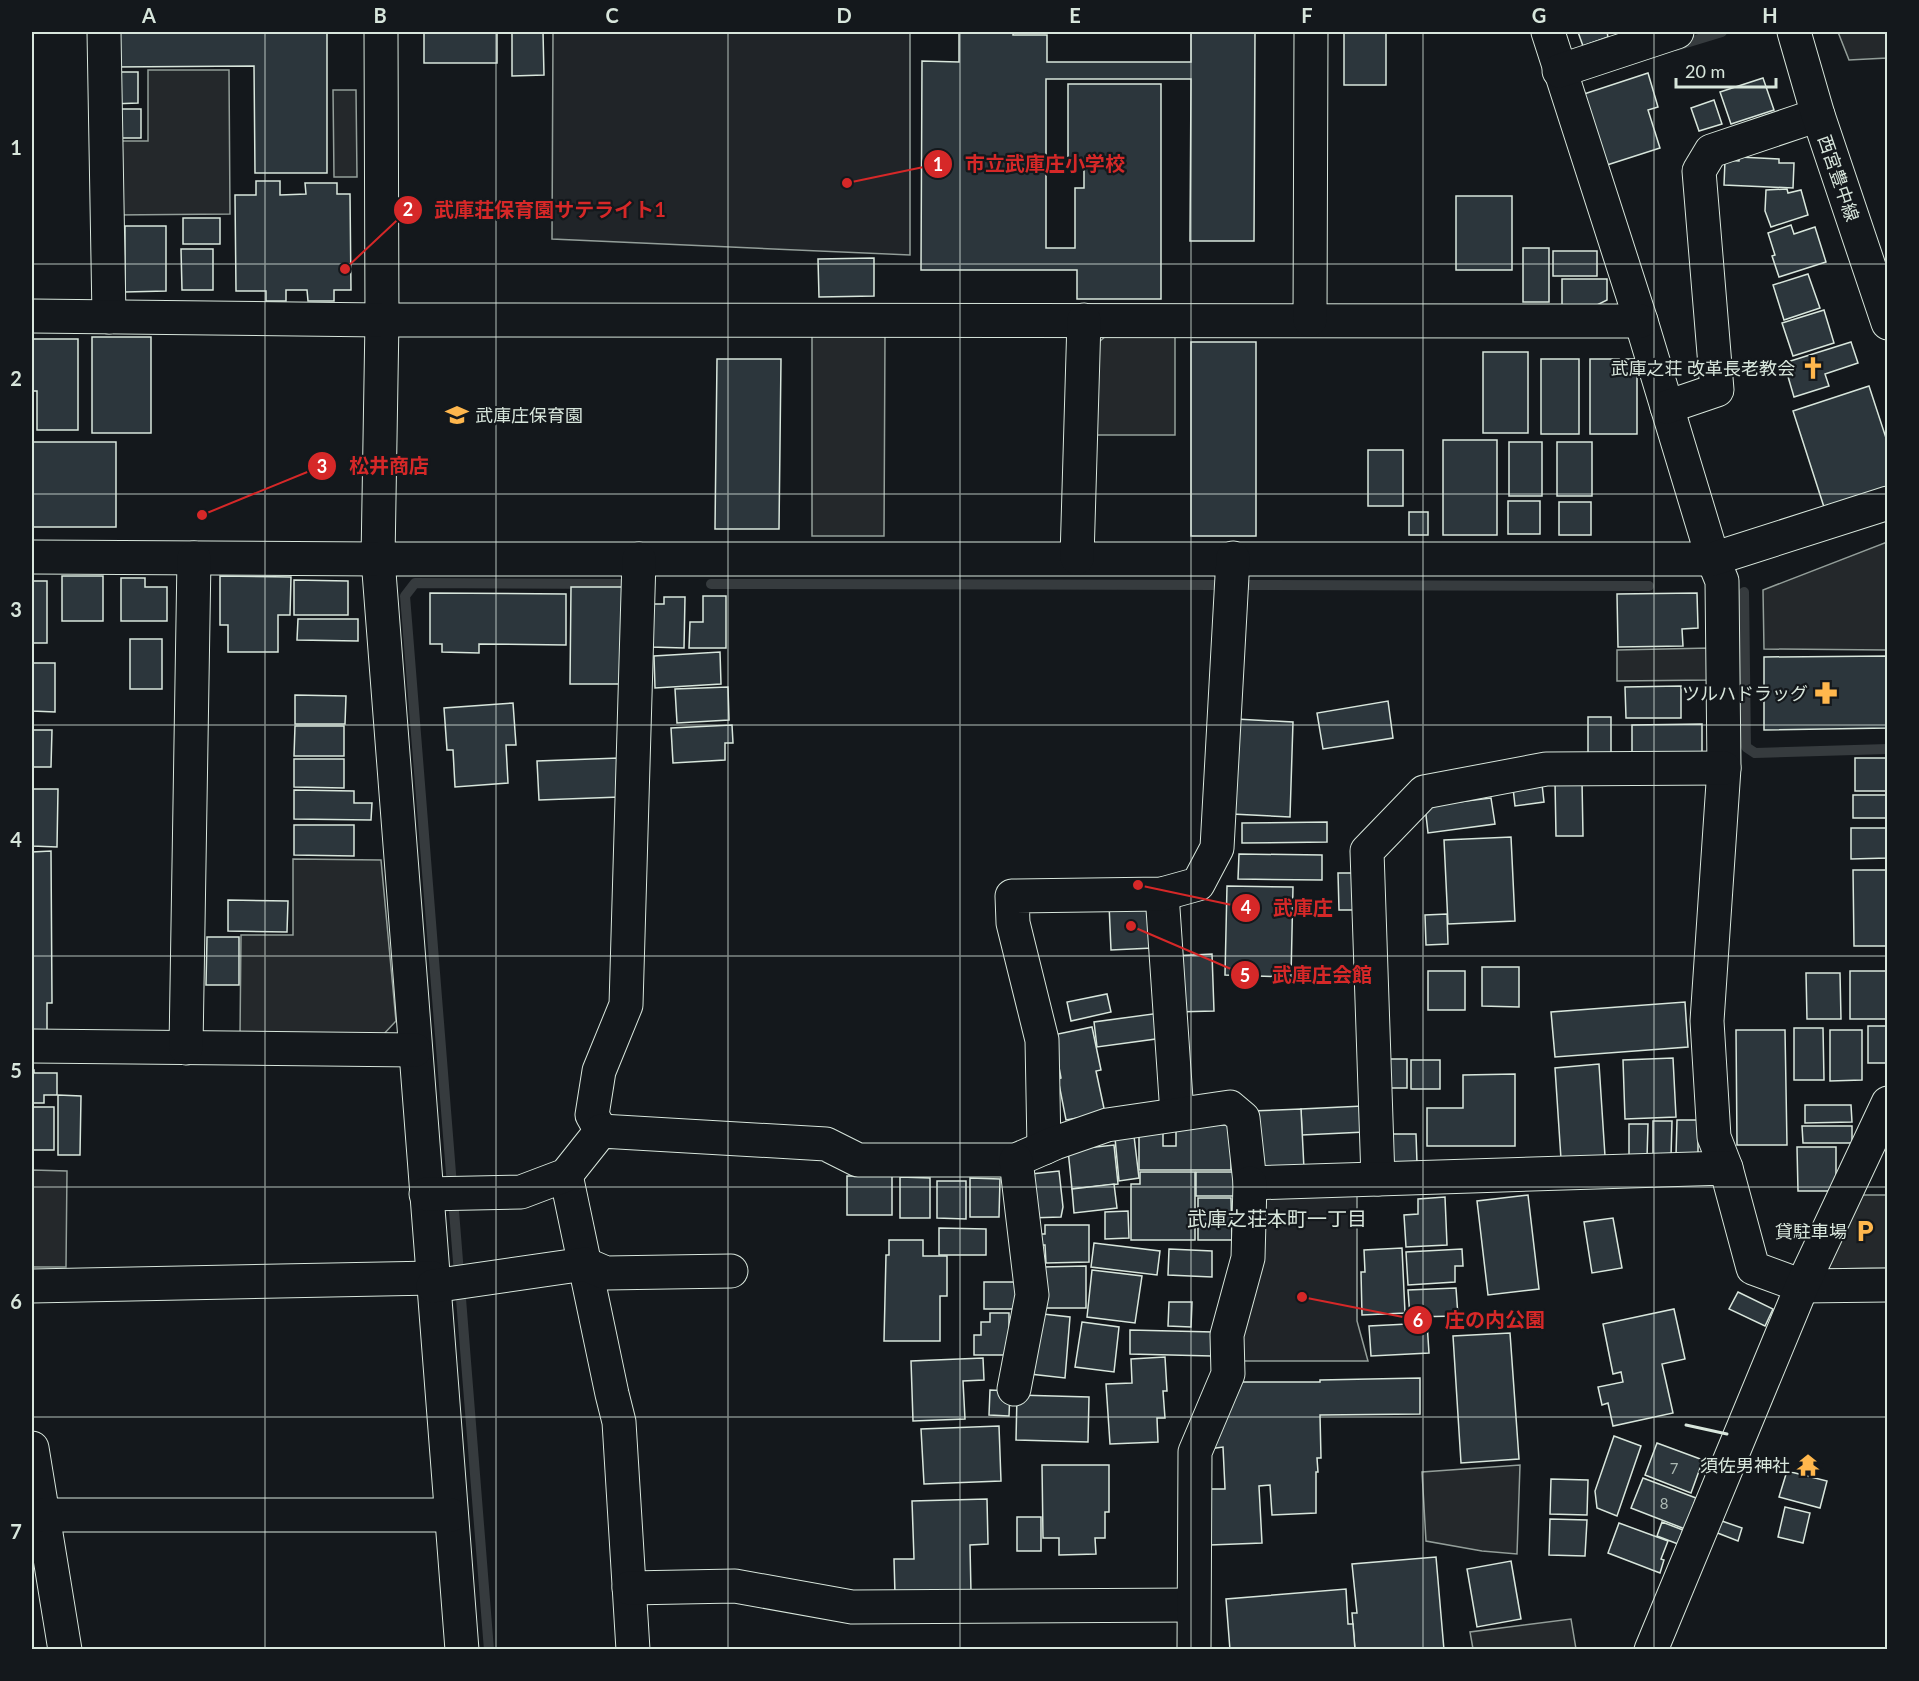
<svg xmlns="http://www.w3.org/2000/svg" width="1919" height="1681" viewBox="0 0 1919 1681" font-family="Lato,'Noto Sans JP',sans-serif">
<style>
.green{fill:#202428;stroke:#939e99;stroke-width:1.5}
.parking{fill:#24282b;stroke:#939e99;stroke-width:1.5}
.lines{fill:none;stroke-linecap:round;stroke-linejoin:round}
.stream{stroke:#363b3e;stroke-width:10}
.building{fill:#2c363c;stroke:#d8e6dc;stroke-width:1.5}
.minor-casing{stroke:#d8e6dc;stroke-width:35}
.major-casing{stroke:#d8e6dc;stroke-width:35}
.minor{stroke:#14181c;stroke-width:33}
.major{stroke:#14181c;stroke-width:33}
.wall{stroke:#d8e6dc;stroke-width:3}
.grid{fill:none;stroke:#d8e6dc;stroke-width:1.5;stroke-opacity:0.55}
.labels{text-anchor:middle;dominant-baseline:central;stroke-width:4.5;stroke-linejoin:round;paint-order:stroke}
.number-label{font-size:15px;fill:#adbab4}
.street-label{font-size:18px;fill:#d8e6dc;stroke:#14181c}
.poi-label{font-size:18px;fill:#d8e6dc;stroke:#14181c;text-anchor:end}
.neighbourhood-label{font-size:20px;fill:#d8e6dc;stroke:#14181c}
.leader{fill:none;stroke:#d62828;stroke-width:2}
.callout-dot{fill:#d62828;stroke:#14181c;stroke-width:2}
.mark-label{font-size:18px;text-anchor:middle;font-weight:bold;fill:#fff}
.callout-label{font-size:20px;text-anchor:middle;font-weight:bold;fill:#d62828;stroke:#14181c;stroke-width:4.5;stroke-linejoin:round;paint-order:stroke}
.neatline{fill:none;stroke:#d8e6dc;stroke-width:2}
.grid-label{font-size:20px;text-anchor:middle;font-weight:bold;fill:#d8e6dc}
</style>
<rect width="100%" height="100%" fill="#14181c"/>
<g class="green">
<path d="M553,32H910V255L552,239Z"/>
<path d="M1357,1190V1321L1368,1361H1241L1237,1336L1265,1197Z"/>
</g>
<g class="parking">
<path d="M1838,32H1887V58L1849,60Z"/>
<path d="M148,70H229L230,214L114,215L113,141H148Z"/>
<path d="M333,90H356L357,177H334Z"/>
<path d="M812,335H885L884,536H812Z"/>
<path d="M1175,335V435H1092V348L1106,336Z"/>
<path d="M1887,542V650L1764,649L1763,590Z"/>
<path d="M1710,648V680L1617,681V650Z"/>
<path d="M293,859L381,860L396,1021L381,1037H240L241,935H293Z"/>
<path d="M32,1170L67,1171L66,1267H32Z"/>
<path d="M1858,1195H1887V1268L1826,1269Z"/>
<path d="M1520,1465L1517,1554L1482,1551L1426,1541L1422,1472Z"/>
<path d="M1571,1619L1576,1649H1473L1470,1632Z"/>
</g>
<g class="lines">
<g class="stream">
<path d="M1676,46L1722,32"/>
<path d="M711,584L1217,585"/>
<path d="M1249,585L1649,586"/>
<path d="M1744,592L1746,747L1755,753L1888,749"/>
<path d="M489,1650L405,596L415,583L622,584"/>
</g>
</g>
<g class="building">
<path d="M111,32H327V173H255L254,66L112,67Z"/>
<rect x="424" y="32" width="73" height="31"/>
<path d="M512,32H543L544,75L512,76Z"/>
<path d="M959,32H1013V35H1047V62H1191V32H1255L1254,241H1190L1191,79H1046V248H1075V188H1084V164H1068V84H1161V299H1077V270H921L922,61L959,62Z"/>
<rect x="1344" y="32" width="42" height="53"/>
<path d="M1578,32H1607L1608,37L1583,46Z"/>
<path d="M111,72H138V103L111,104Z"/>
<path d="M1648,73L1658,107L1648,110L1660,148L1607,165L1584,94Z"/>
<path d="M1763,78L1774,110L1731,124L1720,92Z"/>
<path d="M1714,100L1722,124L1699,131L1691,108Z"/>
<path d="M112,109H141V138H113Z"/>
<path d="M1739,157L1779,159V163H1794L1793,188L1724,185L1725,160L1739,161Z"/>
<path d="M256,181H280V195L306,194L305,183H337V194H350L351,290H334V301H308L307,290H286V301H266V291H236L235,195H256Z"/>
<path d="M1787,189L1788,193L1801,190L1808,215L1771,227L1765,211L1766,190Z"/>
<rect x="1456" y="196" width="56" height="74"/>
<rect x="183" y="218" width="37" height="26"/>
<path d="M1791,225L1794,234L1815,227L1826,262L1779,277L1772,256L1775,255L1768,233Z"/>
<path d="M125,226H166V291L125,292Z"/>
<rect x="1523" y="248" width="26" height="54"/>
<path d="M181,249H213V290H182Z"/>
<rect x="1553" y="251" width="44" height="25"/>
<path d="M874,258V296L819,297L818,259Z"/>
<path d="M1808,274L1820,308L1784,320L1773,285Z"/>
<path d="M1562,279H1607V300L1597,305H1562Z"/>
<path d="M1824,310L1834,343L1793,356L1782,323Z"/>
<rect x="92" y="337" width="59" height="96"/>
<path d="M33,339H78V430H37V391H33Z"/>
<rect x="1191" y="342" width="65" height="194"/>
<path d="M1851,342L1858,363L1825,374L1829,386L1794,397L1784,363Z"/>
<rect x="1483" y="352" width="45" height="81"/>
<path d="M717,359H781L779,529H715Z"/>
<rect x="1541" y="359" width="38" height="75"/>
<rect x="1590" y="359" width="47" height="75"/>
<path d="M1869,386L1888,444V487L1824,507L1793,411Z"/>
<rect x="1443" y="440" width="54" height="95"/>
<rect x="32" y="442" width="84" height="85"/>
<rect x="1509" y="442" width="33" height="54"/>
<rect x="1557" y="442" width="35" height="54"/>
<rect x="1368" y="450" width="35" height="56"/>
<rect x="1508" y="501" width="32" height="33"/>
<rect x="1559" y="502" width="32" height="33"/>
<rect x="1409" y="512" width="19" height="23"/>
<rect x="62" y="576" width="41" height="45"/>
<path d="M220,576L291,577L290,615H278V652H228V625H220Z"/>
<path d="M121,578H145V587H167V621H121Z"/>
<path d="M294,580L348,581V615H294Z"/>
<rect x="32" y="581" width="15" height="62"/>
<path d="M571,587H623V684H570Z"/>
<path d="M430,593L566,594V645L479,644V653L442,652V644H430Z"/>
<path d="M1697,593L1698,628L1682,629L1683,646L1618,647L1617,594Z"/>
<path d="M703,596H726V648H689L690,622H703Z"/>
<path d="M664,597H685L684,648L650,647V604H664Z"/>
<path d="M298,619H358V641L297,640Z"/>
<rect x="130" y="639" width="32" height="50"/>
<path d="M720,652L721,684L655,688L654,656Z"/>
<path d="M1888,656V728L1764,730V657Z"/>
<path d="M33,663H55V712L32,711Z"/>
<path d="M1681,686V718H1626L1625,687Z"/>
<path d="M728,687L729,720L677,723L675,689Z"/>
<path d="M295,695L346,696L345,724H295Z"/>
<path d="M1388,701L1393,738L1323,749L1317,713Z"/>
<path d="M513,703L516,745H506L508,783L455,787L453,750H447L444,708Z"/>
<path d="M1588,717H1611V753L1588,754Z"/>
<path d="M1236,719L1293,722L1290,817L1232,814Z"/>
<path d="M1702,724V752L1632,754V725Z"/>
<path d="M732,725L733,743H725V760L673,763L671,728Z"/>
<path d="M295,726H344V756H294Z"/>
<path d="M32,730H52L51,767H32Z"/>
<path d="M619,758L620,797L539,800L537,761Z"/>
<rect x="1855" y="758" width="33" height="33"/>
<path d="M294,759H344V788L294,787Z"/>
<path d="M1555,781H1582L1583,836H1556Z"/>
<path d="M1542,784L1544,802L1515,806L1513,788Z"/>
<path d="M32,789H58L57,847L32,846Z"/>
<path d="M294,790L354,791V803H372L371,820L294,819Z"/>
<path d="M1853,795H1887L1888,818H1853Z"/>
<path d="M1491,798L1495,824L1428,833L1425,806Z"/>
<path d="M1327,822V842L1242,843V823Z"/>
<path d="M294,825H354V856L294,855Z"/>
<path d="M1851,828H1888V858L1851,859Z"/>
<path d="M1511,837L1515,921L1448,924L1444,840Z"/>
<path d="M51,851L52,1003H47V1032H32V852Z"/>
<path d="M1239,854L1322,855V880L1238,879Z"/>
<path d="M1853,870H1888V946H1854Z"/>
<path d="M1338,873H1358L1360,910H1339Z"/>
<path d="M1227,886L1293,887L1291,977L1225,975Z"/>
<path d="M228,900L288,901L287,932L228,931Z"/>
<path d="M1151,901L1153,948L1111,950L1109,904Z"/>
<path d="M1447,914L1448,944L1426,945L1425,915Z"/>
<path d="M207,937H239V985H206Z"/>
<path d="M1212,954L1214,1011L1175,1012L1173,956Z"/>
<path d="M1482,967H1519V1007L1482,1006Z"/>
<rect x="1428" y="971" width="37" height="39"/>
<rect x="1850" y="971" width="38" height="48"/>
<path d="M1806,973H1840L1841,1019H1807Z"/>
<path d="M1107,994L1111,1012L1071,1021L1067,1002Z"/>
<path d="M1685,1002L1688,1047L1555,1057L1551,1012Z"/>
<path d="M1160,1013L1163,1038L1097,1047L1094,1022Z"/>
<rect x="1868" y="1026" width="20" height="37"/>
<path d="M1092,1027L1101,1070L1096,1071L1105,1113L1066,1120L1058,1079L1061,1078L1053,1035Z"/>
<path d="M1794,1028H1823L1824,1080H1794Z"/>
<path d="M1736,1030H1785L1787,1145H1737Z"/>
<path d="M1830,1030H1862V1080L1830,1081Z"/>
<path d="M1673,1058L1676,1117L1625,1119L1623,1060Z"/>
<rect x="1380" y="1059" width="27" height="29"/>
<rect x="1411" y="1060" width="29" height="29"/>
<path d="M1599,1064L1605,1156L1561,1159L1555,1068Z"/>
<path d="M32,1070H34V1073H57V1095H44V1103H32Z"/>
<path d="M1515,1074V1146H1427V1108H1463V1075Z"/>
<path d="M58,1095L81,1096L80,1155H58Z"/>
<path d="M1805,1105H1851L1852,1122L1805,1123Z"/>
<path d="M1363,1106L1365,1132L1302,1135L1301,1109Z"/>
<rect x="32" y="1107" width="22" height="43"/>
<path d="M1301,1109L1304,1169L1252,1171L1250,1111Z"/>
<path d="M1677,1120H1698V1156H1676Z"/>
<path d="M1653,1121H1672L1671,1157H1653Z"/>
<path d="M1629,1124H1648L1647,1158H1629Z"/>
<path d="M1176,1125H1231V1170H1139V1127H1163V1146H1176Z"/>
<path d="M1802,1126H1852V1143H1803Z"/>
<path d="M1389,1134H1416L1417,1163H1389Z"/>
<path d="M1134,1136L1139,1178L1119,1181L1115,1138Z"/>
<path d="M1114,1145L1118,1184L1072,1189L1068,1150Z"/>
<path d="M1797,1147H1836V1191H1798Z"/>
<path d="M1059,1171L1063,1207L1061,1217L1028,1218L1031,1174Z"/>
<path d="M1140,1172H1195V1240H1131V1184H1140Z"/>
<path d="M1196,1172H1234L1235,1196H1196Z"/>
<rect x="847" y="1176" width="45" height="39"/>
<path d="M900,1177L930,1178V1218H900Z"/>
<path d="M970,1178L1000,1179L999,1217H970Z"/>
<path d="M937,1181H966V1219L937,1218Z"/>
<path d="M1114,1184L1117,1208L1074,1213L1072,1189Z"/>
<path d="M1528,1195L1539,1289L1488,1295L1477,1201Z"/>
<path d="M1445,1197L1447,1245L1406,1247L1404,1215L1418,1214V1199Z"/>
<path d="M1198,1198H1231L1232,1240H1198Z"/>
<path d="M1128,1211L1129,1238L1105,1239V1212Z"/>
<path d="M1613,1218L1622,1268L1592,1273L1584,1222Z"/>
<path d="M1045,1225H1089V1262L1046,1263L1045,1245H1042L1041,1234H1045Z"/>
<path d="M939,1228L986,1229V1255H939Z"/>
<path d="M889,1240H923V1256H947V1296H940V1341H884L886,1255H889Z"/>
<path d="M1094,1243L1160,1251L1157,1275L1091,1267Z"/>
<path d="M1402,1248L1405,1313L1362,1315L1361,1272H1365L1364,1250Z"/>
<path d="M1169,1249L1212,1251V1277L1168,1275Z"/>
<path d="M1462,1249L1463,1266H1455V1282L1408,1285L1406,1252Z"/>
<path d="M1086,1266V1308H1044L1043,1267Z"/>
<path d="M1092,1270L1142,1276L1135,1323L1087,1317Z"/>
<rect x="984" y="1282" width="35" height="27"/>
<path d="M1456,1288L1458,1316L1410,1317L1408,1290Z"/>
<path d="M1738,1292L1773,1309L1765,1326L1729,1309Z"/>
<path d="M1169,1302H1192L1191,1327L1168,1326Z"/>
<path d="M1674,1309L1685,1359L1662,1364L1673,1413L1613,1426L1608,1403L1602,1405L1598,1387L1623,1382L1621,1372L1613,1374L1603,1324Z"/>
<path d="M990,1313H1009V1355H974V1335H981V1322H990Z"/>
<path d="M1043,1314L1070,1317L1065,1378L1030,1374Z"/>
<path d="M1082,1322L1119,1327L1114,1372L1075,1367Z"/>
<path d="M1427,1323L1429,1353L1371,1356L1369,1326Z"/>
<path d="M1130,1330L1213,1332L1212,1356L1130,1354Z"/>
<path d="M1510,1333L1519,1459L1461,1463L1453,1336Z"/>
<path d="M1165,1357L1167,1391H1163L1165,1418H1157L1158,1442L1110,1444L1106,1384L1132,1383L1131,1359Z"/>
<path d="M983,1358L984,1380L963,1381L965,1419L913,1421L911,1361Z"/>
<path d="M1420,1378V1414L1320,1415L1321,1458H1317L1318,1472H1316V1513L1272,1515L1270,1485L1259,1486L1262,1543L1210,1545L1207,1489H1225L1223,1447L1208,1449L1228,1382H1320V1380Z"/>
<path d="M990,1390L1010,1391L1009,1416L989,1415Z"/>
<path d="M1017,1395L1089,1397L1088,1442L1016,1440Z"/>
<path d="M999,1426L1001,1481L924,1484L921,1429Z"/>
<path d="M1614,1436L1641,1446L1617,1516L1597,1508L1595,1491Z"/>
<path d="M1657,1443L1703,1460L1691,1493L1645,1475Z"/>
<path d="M1042,1465H1109V1512H1105V1538H1095L1096,1554L1059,1555V1538H1043Z"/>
<path d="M1787,1471L1827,1481L1820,1508L1779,1497Z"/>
<path d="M1643,1478L1696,1498L1685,1529L1631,1508Z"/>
<path d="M1551,1479L1588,1480L1587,1515L1550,1514Z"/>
<path d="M987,1499L988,1544L970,1545L971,1593L895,1595L894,1559H914L912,1501Z"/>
<path d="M1785,1507L1810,1513L1803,1543L1778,1537Z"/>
<rect x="1017" y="1517" width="24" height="34"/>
<path d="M1550,1519L1587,1520L1585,1556L1549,1555Z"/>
<path d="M1719,1520L1742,1528L1738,1541L1715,1532Z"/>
<path d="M1662,1522L1683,1530L1678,1544L1657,1536Z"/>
<path d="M1619,1523L1668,1541L1661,1559L1664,1560L1660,1573L1608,1553Z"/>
<path d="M1436,1557L1444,1650H1355L1352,1613H1357L1352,1564Z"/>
<path d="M1511,1561L1521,1619L1477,1627L1467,1569Z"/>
<path d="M1346,1589L1348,1624H1353L1355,1650H1230L1226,1599Z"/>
</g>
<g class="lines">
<g class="minor-casing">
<g id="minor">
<path d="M104,32L109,317"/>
<path d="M381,32L382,320L378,559L462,1650"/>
<path d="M1548,32L1641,321L1713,559L1722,581L1724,768L1707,1021L1714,1137L1726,1168"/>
<path d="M1559,71L1677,32"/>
<path d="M32,316L382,320L1641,321"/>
<path d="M1310,320L1311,32"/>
<path d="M1667,407L1717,390L1699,171L1711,151L1818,115"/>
<path d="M32,557L378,559H1713L1888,503"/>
<path d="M1077,558L1084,320"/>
<path d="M1162,894L1177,1114"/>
<path d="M32,1046L415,1050"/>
<path d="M186,1048L194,558"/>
<path d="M601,1131L592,1115L599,1071L626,1005L639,559"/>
<path d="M1044,1148L1042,1040L1013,923L1012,896L1162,894L1198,884L1217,848L1233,558"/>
<path d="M566,1175L612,1394L619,1422L633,1650"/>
<path d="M1378,1179L1367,851L1424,792L1546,769L1724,768"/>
<path d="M426,1194L521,1192L566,1175L601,1131L826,1144L858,1160H1016L1055,1143L1107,1125L1230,1107L1243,1118L1250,1183L1726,1168L1753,1268L1802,1286L1888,1285"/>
<path d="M32,1286L433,1278"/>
<path d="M433,1286L585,1264L606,1273L731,1271"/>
<path d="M1014,1389L1032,1295L1016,1160"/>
<path d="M32,1448L65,1650"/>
<path d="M43,1515H451"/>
<path d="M629,1588L735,1586L852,1607L1193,1605"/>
<path d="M1194,1650L1195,1452L1228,1374L1227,1335L1248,1258L1250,1183"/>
<path d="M1651,1650L1802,1286L1888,1103"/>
</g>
</g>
<g class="major-casing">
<path id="major" d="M1794,32L1818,115L1888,323"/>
</g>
<use href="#minor" class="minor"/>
<use href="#major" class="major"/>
<path class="wall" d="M1686,1425L1727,1434"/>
</g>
<path class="grid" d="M265,32V1650M496,32V1650M728,32V1650M960,32V1650M1191,32V1650M1423,32V1650M1654,32V1650M32,264H1888M32,494H1888M32,725H1888M32,956H1888M32,1187H1888M32,1417H1888"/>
<defs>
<g id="church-bare" transform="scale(1.8)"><path d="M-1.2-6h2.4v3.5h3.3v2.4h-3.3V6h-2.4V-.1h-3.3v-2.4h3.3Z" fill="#ffb74d" stroke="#14181c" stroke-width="2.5" paint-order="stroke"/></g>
<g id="school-bare" transform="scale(1.8)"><path d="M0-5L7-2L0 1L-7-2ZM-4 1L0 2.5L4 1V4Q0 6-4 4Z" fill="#ffb74d" stroke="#14181c" stroke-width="2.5" paint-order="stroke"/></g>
<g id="pharmacy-bare" transform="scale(1.8)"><path d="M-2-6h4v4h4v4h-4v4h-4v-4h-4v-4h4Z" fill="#ffb74d" stroke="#14181c" stroke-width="2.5" paint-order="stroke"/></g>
<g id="parking-bare" transform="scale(1.8)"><path d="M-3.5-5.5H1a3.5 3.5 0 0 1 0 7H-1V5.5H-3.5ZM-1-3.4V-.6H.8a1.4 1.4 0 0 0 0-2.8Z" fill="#ffb74d" stroke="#14181c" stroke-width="2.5" paint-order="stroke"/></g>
<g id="temple-bare" transform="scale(1.8)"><path d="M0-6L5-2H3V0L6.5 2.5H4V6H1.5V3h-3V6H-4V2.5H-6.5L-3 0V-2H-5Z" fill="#ffb74d" stroke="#14181c" stroke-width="2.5" paint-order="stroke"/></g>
</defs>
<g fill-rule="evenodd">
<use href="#church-bare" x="1813" y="368"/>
<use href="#school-bare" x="457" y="415"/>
<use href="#pharmacy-bare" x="1826" y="693"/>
<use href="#parking-bare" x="1865" y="1231"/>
<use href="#temple-bare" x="1808" y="1465"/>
</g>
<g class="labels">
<g class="number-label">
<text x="1674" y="1468">7</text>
<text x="1664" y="1503">8</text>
</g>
<g class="street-label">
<text transform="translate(1839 178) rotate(71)">西宮豊中線</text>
</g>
<g class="poi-label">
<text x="1795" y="368">武庫之荘 改革長老教会</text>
<text x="475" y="415" text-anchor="start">武庫庄保育園</text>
<text x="1808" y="693">ツルハドラッグ</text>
<text x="1847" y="1231">貸駐車場</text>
<text x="1790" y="1465">須佐男神社</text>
</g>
<g class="neighbourhood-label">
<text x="1277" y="1218">武庫之荘本町一丁目</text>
</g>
</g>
<path class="leader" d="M847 183L938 164M345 269L408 210M202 515L322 466M1138 885L1246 908M1131 926L1245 975M1302 1297L1418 1320"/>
<g class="callout-dot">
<circle cx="847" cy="183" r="6"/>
<circle cx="345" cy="269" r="6"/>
<circle cx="202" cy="515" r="6"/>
<circle cx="1138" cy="885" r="6"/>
<circle cx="1131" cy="926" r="6"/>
<circle cx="1302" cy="1297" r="6"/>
<circle cx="938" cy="164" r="15"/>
<circle cx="408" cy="210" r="15"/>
<circle cx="322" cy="466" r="15"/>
<circle cx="1246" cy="908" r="15"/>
<circle cx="1245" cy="975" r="15"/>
<circle cx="1418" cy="1320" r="15"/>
</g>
<g class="mark-label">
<text x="938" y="171">1</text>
<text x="408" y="216">2</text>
<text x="322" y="473">3</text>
<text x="1246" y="914">4</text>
<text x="1245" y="982">5</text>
<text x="1418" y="1327">6</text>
</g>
<g class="callout-label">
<text x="1045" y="171">市立武庫庄小学校</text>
<text x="550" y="217">武庫荘保育園サテライト1</text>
<text x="389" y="473">松井商店</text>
<text x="1303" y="915">武庫庄</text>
<text x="1322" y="982">武庫庄会館</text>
<text x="1495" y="1327">庄の内公園</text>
</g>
<rect width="1919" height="1681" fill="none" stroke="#14181c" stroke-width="66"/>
<path d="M1676 78v9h100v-9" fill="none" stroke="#d8e6dc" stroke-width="3"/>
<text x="1685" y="78" font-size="18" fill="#d8e6dc" stroke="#14181c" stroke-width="4.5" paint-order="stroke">20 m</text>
<rect x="33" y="33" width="1853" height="1615" class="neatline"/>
<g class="grid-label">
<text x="149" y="23">A</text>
<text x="380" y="23">B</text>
<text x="612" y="23">C</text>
<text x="844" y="23">D</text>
<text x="1075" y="23">E</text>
<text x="1307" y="23">F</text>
<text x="1539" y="23">G</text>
<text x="1770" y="23">H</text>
<text x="16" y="155">1</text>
<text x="16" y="386">2</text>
<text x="16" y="617">3</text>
<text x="16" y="847">4</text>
<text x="16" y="1078">5</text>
<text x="16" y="1309">6</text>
<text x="16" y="1539">7</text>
</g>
</svg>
